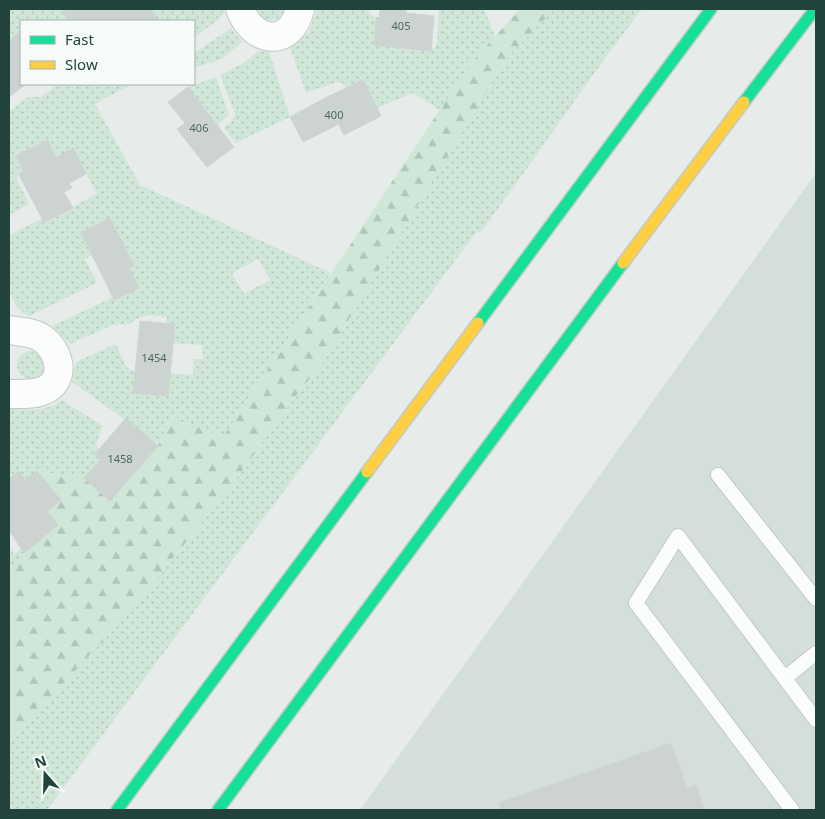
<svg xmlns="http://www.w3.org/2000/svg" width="825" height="819" viewBox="0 0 825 819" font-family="'Noto Sans',sans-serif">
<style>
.built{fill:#d4dfda}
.grass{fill:url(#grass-dots);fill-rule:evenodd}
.forest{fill:url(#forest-firs)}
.building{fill:#cdd3d1;stroke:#cfd5d3}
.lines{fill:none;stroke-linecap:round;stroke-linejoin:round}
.lane-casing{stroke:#c4c9c7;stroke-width:16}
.street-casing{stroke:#c4c9c7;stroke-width:30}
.fast-casing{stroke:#c1cbc9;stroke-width:14}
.slow-casing{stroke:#c1cbc9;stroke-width:14}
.lane{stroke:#fbfcfc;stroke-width:14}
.street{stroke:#fbfcfc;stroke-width:28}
.fast{stroke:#16e098;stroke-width:11}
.slow{stroke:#ffcf43;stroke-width:11}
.labels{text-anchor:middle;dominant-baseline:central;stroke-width:4;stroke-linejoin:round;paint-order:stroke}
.number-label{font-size:11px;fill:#4d6862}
</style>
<defs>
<pattern id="grass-dots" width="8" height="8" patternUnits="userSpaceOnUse" patternTransform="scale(1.25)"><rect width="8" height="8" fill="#cfe6d8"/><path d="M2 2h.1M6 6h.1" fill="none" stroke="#b1c6ba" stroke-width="1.8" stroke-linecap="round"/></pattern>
<pattern id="forest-firs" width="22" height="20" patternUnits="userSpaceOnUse" patternTransform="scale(1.25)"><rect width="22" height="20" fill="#cfe6d8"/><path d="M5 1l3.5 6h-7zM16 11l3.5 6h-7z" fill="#b1c6ba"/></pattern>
</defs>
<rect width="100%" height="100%" fill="#e7ecea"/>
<path class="built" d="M816,173V810H360Z"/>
<g class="grass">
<path d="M9,9H70L63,12L68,21H50L49,19L45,21H21V31L9,41Z"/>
<path d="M151,9H224V11L218,20L194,38V21H158Z"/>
<path d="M257,9H285L279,19C267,23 262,20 257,9Z"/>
<path d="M317,9H367L371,15L379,18V20H376L374,45L431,51V48H435L437,43L439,9H484L495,36L470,64L440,110L413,93L377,108L362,80L346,88L342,83L337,82L306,93L290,47L309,32Z"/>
<path d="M554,9H642C586,82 535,159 480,233L477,231L47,810H9V743L133,608L234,482L297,394L322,364L506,59Z"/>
<path d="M231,28L242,42L222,59L194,68V53Z"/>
<path d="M259,51L269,52L290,117L236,143L224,128L232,121L235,114L220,75L242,64Z"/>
<path d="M216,77L229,115L217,126L188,87Z"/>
<path d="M58,84H132L95,104L140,185L331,273L223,437L173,416L158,446C130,422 101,403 72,382L76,362L116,344L126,367L135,372L133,393L168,396L170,373L193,375L194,359H203L202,345L173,343L175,324L166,323L167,317C152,315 141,313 130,324L113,325L70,344L52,326L113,297L129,268L133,265L110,219L81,233L92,255L85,259L97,283L29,316C0,302 9,262 9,235L42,219L44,222L97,194L73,149L56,158L46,140L16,156L24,172L16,177L29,204L9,215V112L28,97H41ZM258,259L270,280L244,294L232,273Z"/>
<circle cx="31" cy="365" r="14"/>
<path d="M62,400L103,426L96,444L101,459L84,478L37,471L25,480L19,471L9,479V409C28,409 45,413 62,400Z"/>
<path d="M9,547L14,554L21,549L24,553L9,569Z"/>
</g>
<path class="forest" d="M520,9H554L506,59L322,364L297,394L234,482L133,608L9,743V569L24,553L58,525L47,511L60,499L37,471L84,478L110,501L158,446L173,416L223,437L470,64Z"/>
<g class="building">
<path d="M70,9H151L158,21H128L127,19L123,21H68L63,12Z"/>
<path d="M380,9H406V13L434,16L431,51L374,45L376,20H379Z"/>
<path d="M21,31V84H26L9,97V41Z"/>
<path d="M363,80L381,116L344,135L325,98Z"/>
<path d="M188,87L204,108L185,123L168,102Z"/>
<path d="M325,98L339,124L303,142L290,117Z"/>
<path d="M204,108L234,147L207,167L177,129Z"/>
<path d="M47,140L56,158L73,148L86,174L69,183L72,188L64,192L73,208L44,222L19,175L24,172L16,156Z"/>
<path d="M110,218L134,266L104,279L81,233Z"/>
<path d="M129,268L139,288L114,300L104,279Z"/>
<path d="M140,321L175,324L168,396L133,393Z"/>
<path d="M126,418L158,446L110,501L84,478L101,459L95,454Z"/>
<path d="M19,471L25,480L37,471L61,500L47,511L58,525L24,553L9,530V479Z"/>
<path d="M671,743L687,788L696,785L704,810H501L499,803Z"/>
</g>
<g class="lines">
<g class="lane-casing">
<g id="lane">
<path d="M718,475L816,599"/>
<path d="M785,678L816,653"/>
<path d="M792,810L636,603L678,536L816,720"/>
</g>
</g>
<g class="street-casing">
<g id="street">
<path d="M240,9C253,44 291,48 300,9"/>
<path d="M9,330C20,332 34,332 43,339C58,350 67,377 47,389C36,395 21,394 9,394"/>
</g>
</g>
<g class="fast-casing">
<g id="fast">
<path d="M744,102L815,9"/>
<path d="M478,323L711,9"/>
<path d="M117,810L367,472"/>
<path d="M218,810L623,263"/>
</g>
</g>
<g class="slow-casing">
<g id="slow">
<path d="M623,263L744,102"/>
<path d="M367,472L478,323"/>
</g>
</g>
<use href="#lane" class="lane"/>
<use href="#street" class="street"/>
<use href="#fast" class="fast"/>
<use href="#slow" class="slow"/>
</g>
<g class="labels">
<g class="number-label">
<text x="401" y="25">405</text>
<text x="334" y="114">400</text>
<text x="199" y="127">406</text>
<text x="154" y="357">1454</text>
<text x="120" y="458">1458</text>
</g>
</g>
<rect width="825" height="819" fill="none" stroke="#21433c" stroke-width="20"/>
<rect x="20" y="20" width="175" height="65" fill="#f6fbf9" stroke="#a1b1ad"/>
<rect x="30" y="36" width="25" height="8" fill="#16e098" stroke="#a1b1ad"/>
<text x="65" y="45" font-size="15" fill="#21433c">Fast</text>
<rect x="30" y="61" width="25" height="8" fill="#ffcf43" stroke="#a1b1ad"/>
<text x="65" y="70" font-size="15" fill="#21433c">Slow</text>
<g transform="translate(45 774) rotate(340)" stroke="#f6fbf9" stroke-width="4" paint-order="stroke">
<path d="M0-4L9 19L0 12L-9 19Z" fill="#21433c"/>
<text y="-8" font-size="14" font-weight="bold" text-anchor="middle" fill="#21433c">N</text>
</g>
</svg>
